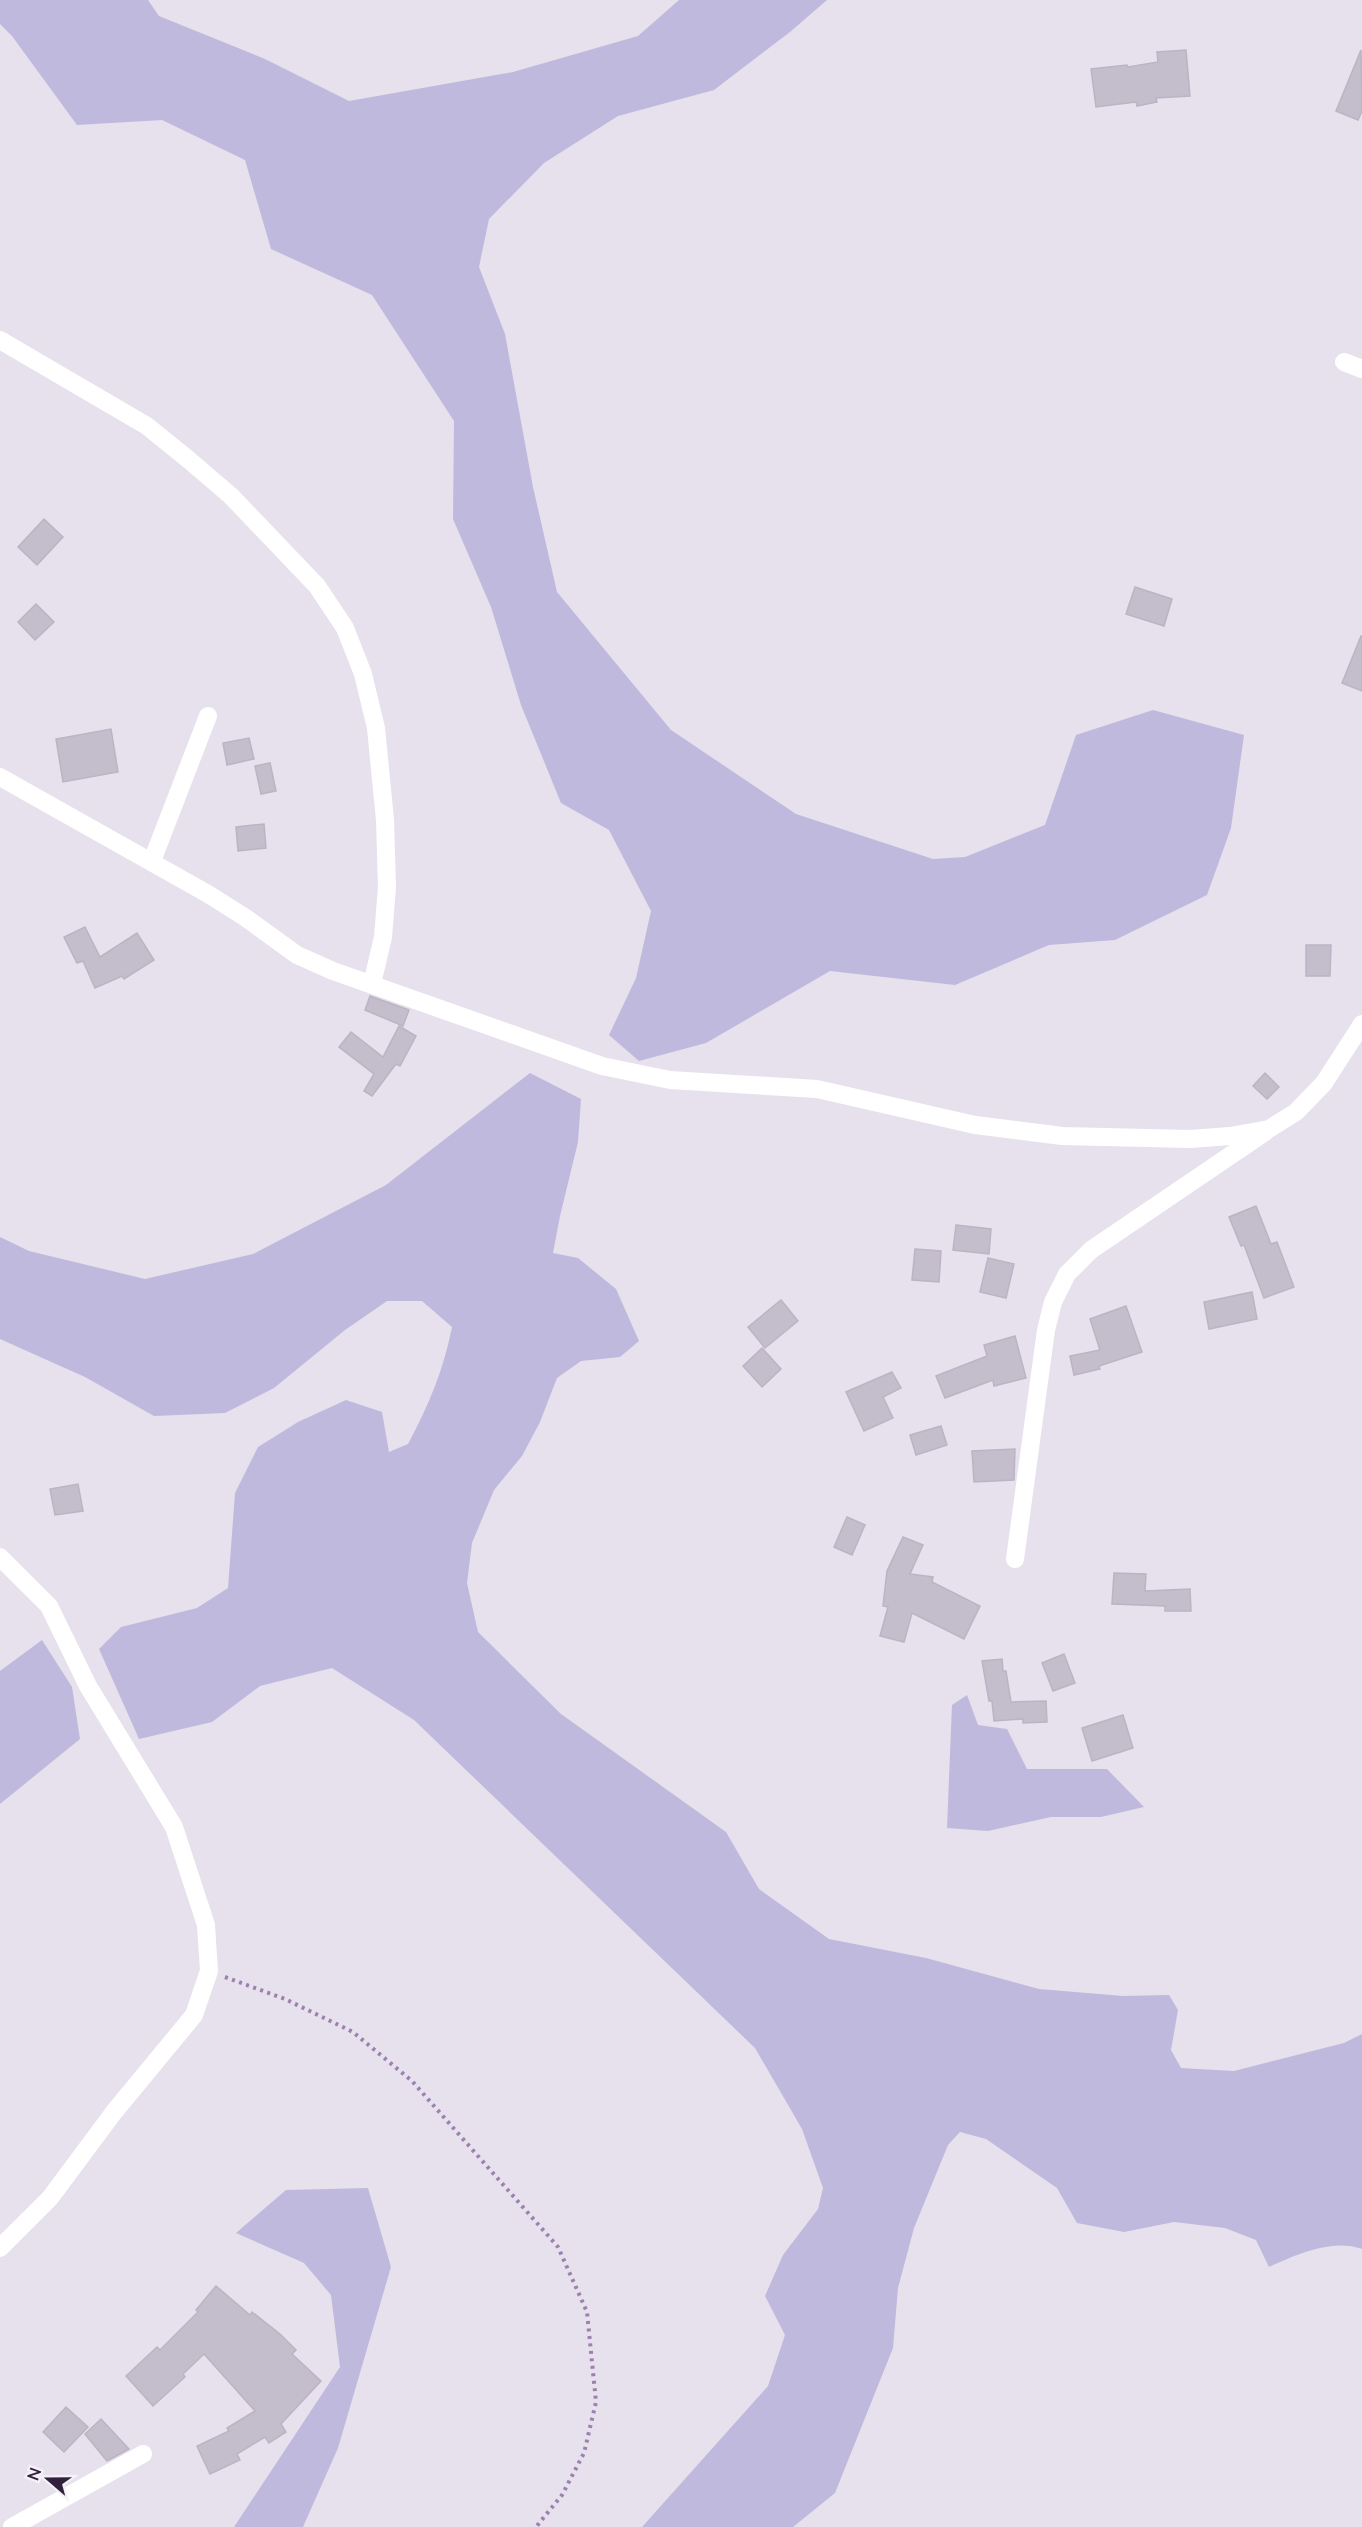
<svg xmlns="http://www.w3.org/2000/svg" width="1362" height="2527" font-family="Lato,sans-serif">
  <rect width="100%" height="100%" fill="#e6e1ec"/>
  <g fill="#bfb9dd">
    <path d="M0 0H148L159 16 265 59 349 101 513 72 638 36 679 0H827L790 32 714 90 618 116 544 163 489 219 479 267 505 334 533 487 557 592 671 730 796 814 933 859 965 857 1045 825 1076 735 1153 710 1244 735 1231 828 1207 895 1115 940 1049 945 955 985 830 971 706 1043 639 1061 609 1035 636 978 651 911 609 830 561 803 521 705 491 607 453 519 454 421 372 295 271 249 245 160 162 120 77 125 12 36 0 24Z"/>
    <path d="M530 1073 581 1099 578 1142 560 1216 553 1253 578 1258 616 1289 639 1341 620 1357 581 1361 557 1378 540 1422 522 1456 494 1490 472 1543 467 1583 478 1632 561 1714 726 1832 759 1889 829 1939 926 1958 1039 1989 1123 1996 1169 1995 1178 2010 1171 2050 1181 2068 1234 2071 1344 2043 1362 2034V2249C1333 2238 1295 2255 1269 2267L1256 2240 1225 2228 1174 2222 1124 2232 1077 2223 1057 2188 986 2139 960 2132 948 2145 914 2228 898 2288 893 2348 835 2493 793 2527H642L768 2386 785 2335 765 2296 783 2255 818 2209 823 2188 802 2129 755 2048 414 1720 332 1668 260 1686 212 1722 139 1739 99 1649 121 1627 197 1608 228 1588 235 1493 258 1447 298 1422 346 1400 382 1412 389 1452 408 1444C428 1407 444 1369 452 1327L422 1301H387L345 1330 274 1388 225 1413 154 1416 85 1377 0 1339V1237L29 1251 145 1279 253 1254 386 1185Z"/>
    <path d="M42 1640 72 1687 80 1739 0 1804V1671Z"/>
    <path d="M967 1695 978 1725 1007 1729 1027 1769H1107L1144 1807 1101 1817H1051L988 1831 947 1828 952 1705Z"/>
    <path d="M368 2188 391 2267 338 2448 303 2527H234L340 2367 331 2295 304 2263 236 2233 286 2190Z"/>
  </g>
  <g fill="#c4bdcc" stroke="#bcb3c5" stroke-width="1.5">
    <path d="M1186 50 1190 96 1156 98 1157 102 1137 106 1136 102 1096 107 1091 69 1127 65 1128 67 1158 62 1157 52Z"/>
    <path d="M1361 50 1362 111 1358 120 1336 111Z"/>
    <path d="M44 519 63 537 37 565 18 547Z"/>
    <path d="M1135 587 1172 599 1164 626 1126 614Z"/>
    <path d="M36 604 54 622 35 640 18 622Z"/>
    <path d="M1361 636H1362V691L1342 683Z"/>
    <path d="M111 729 118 772 63 782 56 739Z"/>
    <path d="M249 738 254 759 227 765 223 743Z"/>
    <path d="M270 763 276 791 261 794 255 766Z"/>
    <path d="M264 824 266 848 238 851 236 827Z"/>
    <path d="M85 927 100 957 137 933 154 960 124 979 122 976 95 988 83 961 77 963 64 937Z"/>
    <path d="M1306 945H1331L1330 976H1306Z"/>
    <path d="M370 996 409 1010 403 1026 365 1010Z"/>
    <path d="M399 1026 416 1036 400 1066 396 1064 372 1096 364 1091 374 1074 339 1047 351 1032 383 1057Z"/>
    <path d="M1265 1073 1279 1087 1267 1099 1253 1086Z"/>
    <path d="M1256 1206 1271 1244 1277 1242 1294 1287 1264 1298 1244 1245 1241 1246 1229 1217Z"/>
    <path d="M956 1225 991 1229 989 1254 953 1250Z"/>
    <path d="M915 1249 941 1251 939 1282 912 1280Z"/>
    <path d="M988 1258 1014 1264 1006 1298 980 1292Z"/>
    <path d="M1252 1292 1257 1319 1209 1329 1204 1302Z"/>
    <path d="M781 1300 798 1321 765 1348 748 1327Z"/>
    <path d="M1126 1306 1142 1352 1099 1366 1100 1369 1074 1375 1070 1356 1100 1350 1090 1319Z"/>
    <path d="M1015 1336 1026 1378 994 1386 993 1380 945 1398 936 1376 987 1356 984 1345Z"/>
    <path d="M762 1348 781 1369 762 1387 743 1366Z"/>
    <path d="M892 1372 901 1388 883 1397 893 1418 864 1431 846 1392Z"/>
    <path d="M941 1426 947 1445 916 1455 910 1435Z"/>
    <path d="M1015 1449 1014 1480 974 1482 972 1451Z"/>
    <path d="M78 1484 83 1511 55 1515 50 1489Z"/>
    <path d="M847 1517 865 1525 852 1555 834 1547Z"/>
    <path d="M903 1537 923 1545 910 1574 933 1577 932 1582 980 1606 964 1639 912 1613 904 1642 880 1636 888 1607 883 1606 887 1571Z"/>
    <path d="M1114 1573 1146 1574 1145 1591 1190 1589 1191 1611H1165V1606L1112 1604Z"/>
    <path d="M1064 1654 1075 1683 1053 1691 1042 1663Z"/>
    <path d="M1002 1659 1003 1671H1006L1011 1702 1046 1701 1047 1722 1023 1723V1719L994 1721 992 1701H989L982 1661Z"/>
    <path d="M1123 1715 1133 1748 1092 1761 1082 1728Z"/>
    <path d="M216 2286 250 2315 252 2312 280 2334 296 2350 292 2354 321 2381 281 2424 286 2432 269 2443 265 2437 237 2454 240 2460 210 2474 197 2446 229 2431 227 2428 255 2411 204 2354 183 2374 185 2377 153 2406 126 2376 157 2347 160 2350 198 2312 196 2310Z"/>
    <path d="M66 2407 88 2427 64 2452 43 2432Z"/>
    <path d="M101 2419 129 2449 107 2461 85 2434Z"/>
  </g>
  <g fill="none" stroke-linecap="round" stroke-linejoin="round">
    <path stroke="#9c80b0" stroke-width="4" stroke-dasharray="3 4.5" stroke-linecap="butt" d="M225 1977 285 1999 353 2032 412 2081 558 2247 587 2312 596 2402 584 2453 562 2495 536 2527"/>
    <g stroke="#fff" stroke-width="18">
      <path d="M0 340 147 426 189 460 231 496 317 586 345 628 363 674 376 728 385 820 387 887 383 937 372 984"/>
      <path d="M1344 362 1362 369"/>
      <path d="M0 777 208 894 246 918 297 955 333 971 602 1066 670 1080 817 1089 975 1125 1062 1136 1190 1139 1230 1136 1269 1129 1296 1112 1324 1083 1362 1024"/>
      <path d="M152 861 208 716"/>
      <path d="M0 1557 49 1606 88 1686 174 1827 206 1925 209 1971 194 2015 114 2112 50 2198 0 2248"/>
      <path d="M1015 1559 1046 1330 1053 1302 1067 1274 1091 1250 1265 1132"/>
      <path d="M12 2527 143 2454"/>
    </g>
  </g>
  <g transform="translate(48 2479) rotate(290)" stroke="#f4f1f8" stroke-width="4.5" paint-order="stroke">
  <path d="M0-4.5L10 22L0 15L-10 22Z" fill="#32213d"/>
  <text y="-9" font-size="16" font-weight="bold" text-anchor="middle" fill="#32213d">N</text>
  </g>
</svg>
